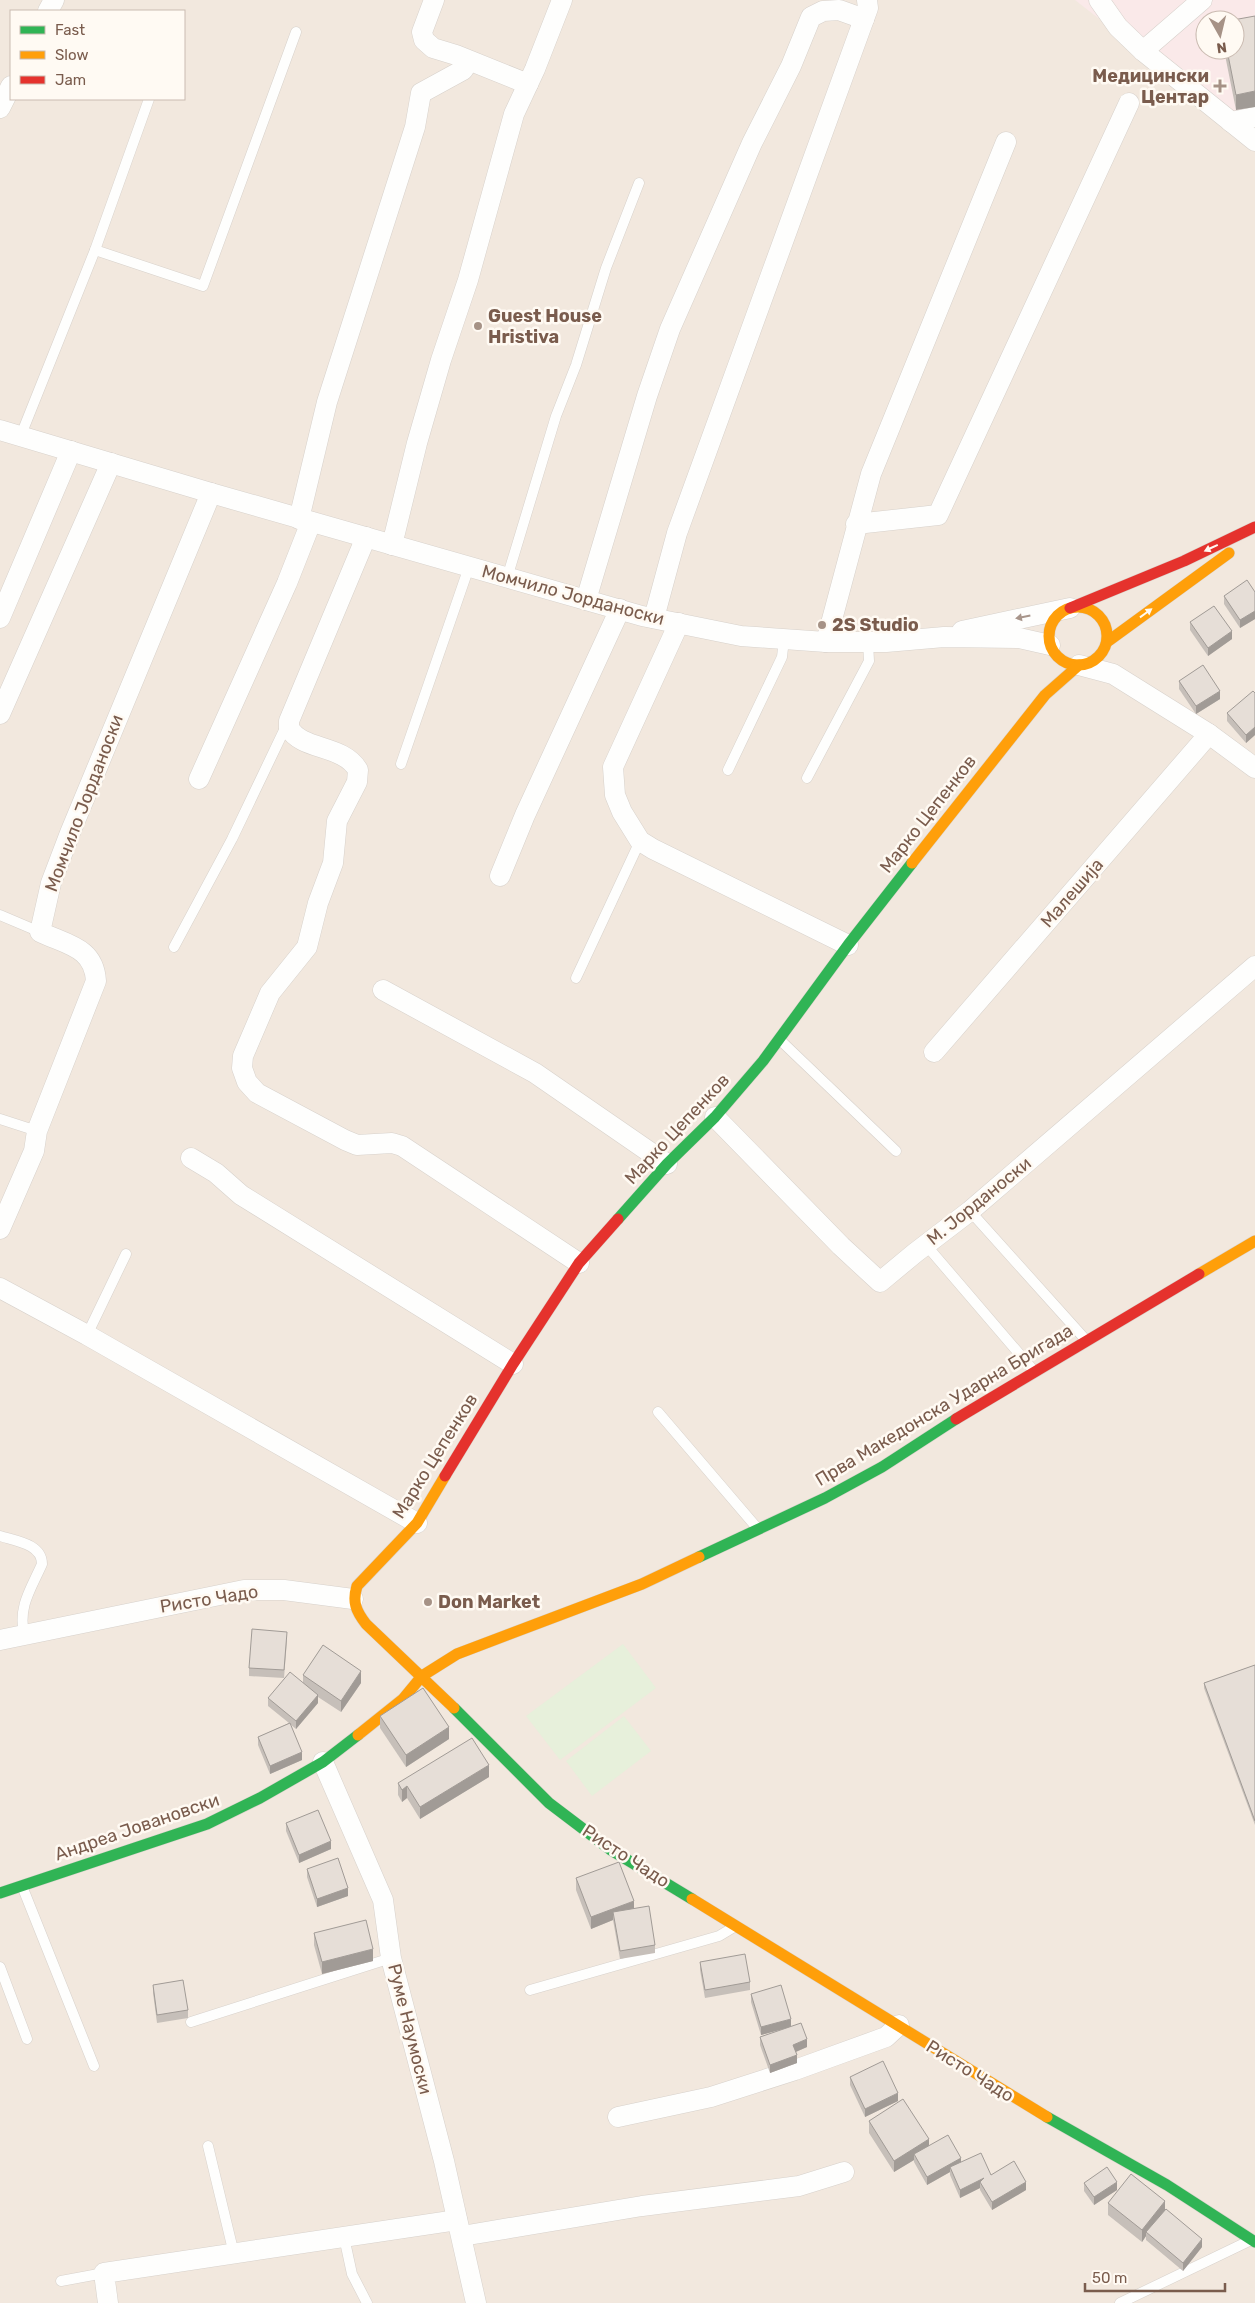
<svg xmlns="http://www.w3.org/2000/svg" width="1255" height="2303" font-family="Rubik,sans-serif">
  <rect width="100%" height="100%" fill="#f9f5f0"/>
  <path fill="#f2e8de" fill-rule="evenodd" d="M0 0H1255V2303H0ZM11 11H184V99H11ZM1205 20H1235V50H1205Z"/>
  <path fill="#fae9e9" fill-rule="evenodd" d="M1075 0H1255V141L1231 122ZM1205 20H1235V50H1205Z"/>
  <g fill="#e7f0db">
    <path d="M623 1644 656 1688 560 1760 526 1716Z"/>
    <path d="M624 1716 651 1751 592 1796 566 1761Z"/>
  </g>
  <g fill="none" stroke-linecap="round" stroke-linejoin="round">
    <defs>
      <g id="lane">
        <path d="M95 250 203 286 296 32"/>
        <path d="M21 435 95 250 149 99"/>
        <path d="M507 578 556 416 576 365 606 268 639 183"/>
        <path d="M401 764 469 567"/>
        <path d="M728 770 782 657 784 639"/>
        <path d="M807 778 869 661 868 642"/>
        <path d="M0 915 40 932"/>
        <path d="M174 947 232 839 287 724"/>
        <path d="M576 978 640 841"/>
        <path d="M780 1040 896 1151"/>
        <path d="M0 1119 37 1131"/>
        <path d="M970 1211 1085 1339"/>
        <path d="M926 1245 1034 1371"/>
        <path d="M87 1335 126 1254"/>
        <path d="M658 1412 758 1529"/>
        <path d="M0 1536C16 1541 42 1544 42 1564 31 1589 18 1606 24 1634"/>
        <path d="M22 1886 94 2066"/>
        <path d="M0 1967 27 2039"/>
        <path d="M530 1990 719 1936 734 1927"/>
        <path d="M191 2022 391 1958"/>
        <path d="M208 2146 234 2254"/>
        <path d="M344 2237 352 2274 367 2303"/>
        <path d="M61 2281 104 2273"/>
        <path d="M1120 2303 1249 2241"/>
      </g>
      <g id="street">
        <path d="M434 0 422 32 424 40 433 48 456 55 528 84"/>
        <path d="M1099 0 1118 27 1143 51"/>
        <path d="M1202 0 1143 51 1255 141"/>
        <path d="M48 11 54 0"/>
        <path d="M0 108 11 86"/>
        <path d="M1231 122 1255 117"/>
        <path d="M0 430 211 493 642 616 741 636 826 642H886L944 637 1019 638 1050 645"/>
        <path d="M299 519 327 402 415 127 421 93 463 70 469 61"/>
        <path d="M856 524 938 515 1129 103"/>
        <path d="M366 537 289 721V728C302 751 343 744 358 770L357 782 337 821 333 863 318 903 307 947 270 993 243 1056 242 1068 247 1082 257 1093 345 1140 357 1145 392 1143 402 1146 579 1263"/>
        <path d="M392 545 417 443 441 360 468 280 514 114 535 69 562 0"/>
        <path d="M586 600 647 396 670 329 752 143 791 66 811 17 823 11 839 10 864 19"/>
        <path d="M0 618 71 451"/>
        <path d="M654 618 677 533 868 8 867 0"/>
        <path d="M679 623 613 767 615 795 622 812 640 841 653 849 848 945"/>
        <path d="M962 631 1070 608"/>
        <path d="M826 642 871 474 1006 142"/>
        <path d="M1079 665 1113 674 1209 734 1255 768"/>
        <path d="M0 714 111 463"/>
        <path d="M199 779 287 583 311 522"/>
        <path d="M500 876 525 815 620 609"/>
        <path d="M383 990 535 1073 667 1164"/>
        <path d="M934 1052 1209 734"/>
        <path d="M715 1117 841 1246 880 1282 915 1253 970 1211 1255 966"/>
        <path d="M191 1158 216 1173 241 1195 513 1364"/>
        <path d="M0 1229 34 1151 37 1131 96 981C94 947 67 945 40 932L51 883 70 833 211 493"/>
        <path d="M0 1288 87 1335 417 1523"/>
        <path d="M0 1640 244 1590H284L353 1599"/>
        <path d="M323 1762 383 1900 391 1958 444 2161 476 2303"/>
        <path d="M618 2117 711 2097 795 2070 886 2037 899 2025"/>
        <path d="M462 2236 642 2206 799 2186 844 2172"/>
        <path d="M108 2303 104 2273 457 2220"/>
      </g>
      <g id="fast">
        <path d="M618 1219 667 1164 715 1117 763 1061 848 945 912 863"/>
        <path d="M699 1557 825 1498 882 1467 956 1419"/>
        <path d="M454 1708 549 1803 611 1850 692 1899"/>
        <path d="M0 1893 207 1824 260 1798 323 1762 358 1735"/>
        <path d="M1047 2117 1167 2185 1255 2242"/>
      </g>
      <g id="slow">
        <circle cx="1078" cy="636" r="29"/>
        <path d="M1107 642 1229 553"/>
        <path d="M912 863 1045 695 1079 665"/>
        <path d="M1199 1274 1255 1241"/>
        <path d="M445 1476 417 1523 357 1586C352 1602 356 1611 366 1624L454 1708"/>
        <path d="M358 1735 403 1699 422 1676 457 1654 642 1584 699 1557"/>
        <path d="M692 1899 1047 2117"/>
      </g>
      <g id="jam">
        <path d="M1070 608 1184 561 1255 527"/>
        <path d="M956 1419 1199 1274"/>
        <path d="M445 1476 513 1364 579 1263 618 1219"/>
      </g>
    </defs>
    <use href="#lane" stroke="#d7d1cb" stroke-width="11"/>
    <use href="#street" stroke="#d7d1cb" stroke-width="21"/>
    <use href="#fast" stroke="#d9d2cb" stroke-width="12"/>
    <use href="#slow" stroke="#d9d2cb" stroke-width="12"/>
    <use href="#jam" stroke="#d9d2cb" stroke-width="12"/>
    <use href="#lane" stroke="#fefefd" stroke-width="10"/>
    <use href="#street" stroke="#fefefd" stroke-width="20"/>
    <use href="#fast" stroke="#30b455" stroke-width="11"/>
    <use href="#slow" stroke="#ff9f0a" stroke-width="11"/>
    <use href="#jam" stroke="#e5322d" stroke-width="11"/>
  </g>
  <g fill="#c6bfb9">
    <path d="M1255 16 1236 110 1224 50H1235Z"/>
    <path d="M1255 592V619L1240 628 1224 604V596Z"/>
    <path d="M1190 622 1232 639 1208 656 1190 630Z"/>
    <path d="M1179 681 1220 699 1196 714 1179 689Z"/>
    <path d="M1255 693V735L1246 743 1227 721V713Z"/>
    <path d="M287 1640 284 1678 249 1676V1668Z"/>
    <path d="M1255 1665V1825L1204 1688V1683Z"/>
    <path d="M303 1675 361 1683 341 1712 318 1697V1703L296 1729 290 1724 302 1760 270 1774 258 1745V1737L289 1723 268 1706V1698L303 1683Z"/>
    <path d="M380 1716 449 1739 406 1767 380 1728Z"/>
    <path d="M489 1777 420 1819 407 1798 402 1802 398 1795V1783Z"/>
    <path d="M286 1823 331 1849 299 1863 286 1831Z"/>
    <path d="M307 1869 348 1896 317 1907 307 1877Z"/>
    <path d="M576 1878 634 1909 655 1945V1953L620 1959 613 1920 591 1929 576 1890Z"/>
    <path d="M314 1933 373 1961 322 1974 314 1945Z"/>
    <path d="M700 1962 750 1982V1990L705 1998 700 1970Z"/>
    <path d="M153 1985 188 2010V2018L157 2023 153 1993Z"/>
    <path d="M751 1994 791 2027 807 2047 796 2052 797 2063 770 2073 760 2045V2037L789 2027 761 2035 751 2002Z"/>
    <path d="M850 2077 898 2101 865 2117 850 2085Z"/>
    <path d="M869 2121 929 2146 961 2162 1026 2190 992 2210 980 2190V2188L960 2198 950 2175V2172L927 2185 914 2162V2160L894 2172 869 2133Z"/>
    <path d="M1084 2183 1117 2190 1094 2205 1084 2191Z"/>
    <path d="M1108 2203 1165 2211 1202 2247 1183 2271 1146 2240V2236L1142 2242 1108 2215Z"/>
  </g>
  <g fill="#a19b96">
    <path d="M1255 91V107L1236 110V95Z"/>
    <path d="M1255 611V619L1240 628V620Z"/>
    <path d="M1232 631V639L1208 656V648Z"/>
    <path d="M1220 691V699L1196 714V706Z"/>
    <path d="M1255 727V735L1246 743V735Z"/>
    <path d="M361 1671V1683L341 1712V1701Z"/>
    <path d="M318 1695V1703L296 1729V1721Z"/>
    <path d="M449 1727V1739L406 1767V1755Z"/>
    <path d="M302 1752V1760L270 1774V1766Z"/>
    <path d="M489 1765V1777L420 1819V1807Z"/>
    <path d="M407 1786V1798L402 1802V1790Z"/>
    <path d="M331 1841V1849L299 1863V1855Z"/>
    <path d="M348 1888V1896L317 1907V1899Z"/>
    <path d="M634 1901V1912H613V1920L591 1929V1917Z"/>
    <path d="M373 1949V1961L322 1974V1962Z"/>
    <path d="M791 2019V2027L761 2035V2027Z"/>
    <path d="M807 2039V2047L793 2053V2045Z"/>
    <path d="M797 2055V2063L770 2073V2065Z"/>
    <path d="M898 2093V2101L865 2117V2109Z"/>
    <path d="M929 2139V2151L914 2154V2160L894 2172V2161Z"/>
    <path d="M961 2158V2166L950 2167V2172L927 2185V2177Z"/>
    <path d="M984 2178 980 2182V2188L960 2198V2190Z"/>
    <path d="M1026 2182V2190L992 2210V2202Z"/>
    <path d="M1117 2182V2190L1094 2205V2197Z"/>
    <path d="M1165 2201V2213L1146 2232V2236L1142 2242V2230Z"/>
    <path d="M1202 2239V2247L1183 2271V2263Z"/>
  </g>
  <g fill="#e6ded7" stroke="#a19b96">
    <path d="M1255 16V91L1236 95 1227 50H1235V20H1233Z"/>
    <path d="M1247 580 1255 592V611L1240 620 1224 596Z"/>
    <path d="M1214 606 1232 631 1208 648 1190 622Z"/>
    <path d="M1203 665 1220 691 1196 706 1179 681Z"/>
    <path d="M1253 691 1255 693V727L1246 735 1227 713Z"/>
    <path d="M252 1629 287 1632 284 1670 249 1668Z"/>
    <path d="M323 1645 361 1671 341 1701 303 1675Z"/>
    <path d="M1255 1665V1821L1204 1683Z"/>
    <path d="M290 1672 318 1695 296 1721 268 1698Z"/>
    <path d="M423 1688 449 1727 406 1755 380 1716Z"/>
    <path d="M290 1723 302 1752 270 1766 258 1737Z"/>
    <path d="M472 1738 489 1765 420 1807 407 1786 402 1790 398 1783Z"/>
    <path d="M318 1810 331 1841 299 1855 286 1823Z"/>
    <path d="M338 1858 348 1888 317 1899 307 1869Z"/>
    <path d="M619 1862 634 1901 591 1917 576 1878Z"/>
    <path d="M649 1906 655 1945 620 1951 613 1912Z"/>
    <path d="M366 1920 373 1949 322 1962 314 1933Z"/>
    <path d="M745 1954 750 1982 705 1990 700 1962Z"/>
    <path d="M183 1980 188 2010 157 2015 153 1985Z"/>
    <path d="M781 1985 791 2019 761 2027 751 1994Z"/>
    <path d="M801 2023 807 2039 793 2045 797 2055 770 2065 760 2037Z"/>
    <path d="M883 2061 898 2093 865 2109 850 2077Z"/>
    <path d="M903 2099 929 2139 894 2161 869 2121Z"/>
    <path d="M948 2135 961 2158 927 2177 914 2154Z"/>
    <path d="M981 2153 991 2175 1014 2161 1026 2182 992 2202 980 2182 984 2178 960 2190 950 2167Z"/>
    <path d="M1107 2167 1117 2182 1094 2197 1084 2183Z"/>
    <path d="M1131 2174 1165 2201 1142 2230 1108 2203Z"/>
    <path d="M1166 2209 1202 2239 1183 2263 1146 2232Z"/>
  </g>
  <defs><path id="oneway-solid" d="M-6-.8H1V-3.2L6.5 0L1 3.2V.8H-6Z" transform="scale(1.25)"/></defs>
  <g fill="#fffaf3">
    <use href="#oneway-solid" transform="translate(1211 548) rotate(155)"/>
    <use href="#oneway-solid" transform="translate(1146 613) rotate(-36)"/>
  </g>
  <use fill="#a8958b" href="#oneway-solid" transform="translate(1023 617) rotate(169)"/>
  <g fill="#a69286" stroke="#fffaf3" stroke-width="2">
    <path d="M1217.5 78.5h5v5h5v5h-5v5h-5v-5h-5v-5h5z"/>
    <circle cx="478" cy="326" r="5"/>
    <circle cx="822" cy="625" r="5"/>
    <circle cx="428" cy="1602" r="5"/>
  </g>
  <g text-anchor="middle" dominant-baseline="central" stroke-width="5" stroke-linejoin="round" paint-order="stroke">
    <g font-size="18" font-weight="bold" fill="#7a5c4d" stroke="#fffaf3" text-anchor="start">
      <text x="1209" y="76" text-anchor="end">Медицински<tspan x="1209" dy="21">Центар</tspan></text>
      <text x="488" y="316">Guest House<tspan x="488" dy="21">Hristiva</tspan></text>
      <text x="832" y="625">2S Studio</text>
      <text x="438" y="1602">Don Market</text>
    </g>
    <g font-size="18" fill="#7a5c4d" stroke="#fffaf3">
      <text transform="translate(573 595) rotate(15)">Момчило Јорданоски</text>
      <text transform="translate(84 803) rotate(-69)">Момчило Јорданоски</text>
      <text transform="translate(928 814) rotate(-52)">Марко Цепенков</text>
      <text transform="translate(1072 893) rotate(-49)">Малешија</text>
      <text transform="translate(677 1129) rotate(-47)">Марко Цепенков</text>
      <text transform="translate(979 1201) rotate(-39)">М. Јорданоски</text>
      <text transform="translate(944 1405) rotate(-31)">Прва Македонска Ударна Бригада</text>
      <text transform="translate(435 1456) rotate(-58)">Марко Цепенков</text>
      <text transform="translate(209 1599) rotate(-9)">Ристо Чадо</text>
      <text transform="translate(137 1827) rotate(-19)">Андреа Јовановски</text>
      <text transform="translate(626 1856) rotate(33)">Ристо Чадо</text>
      <text transform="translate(410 2029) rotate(76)">Руме Наумоски</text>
      <text transform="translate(970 2071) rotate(32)">Ристо Чадо</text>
    </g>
  </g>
  <rect x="10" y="10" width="175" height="90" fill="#fffaf3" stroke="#cabbb1"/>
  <rect x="20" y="26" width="25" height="8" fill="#30b455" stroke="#cabbb1"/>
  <text x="55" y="35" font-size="15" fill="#7a5c4d">Fast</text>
  <rect x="20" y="51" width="25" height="8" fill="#ff9f0a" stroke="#cabbb1"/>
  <text x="55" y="60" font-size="15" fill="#7a5c4d">Slow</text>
  <rect x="20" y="76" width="25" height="8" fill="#e5322d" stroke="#cabbb1"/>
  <text x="55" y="85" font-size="15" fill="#7a5c4d">Jam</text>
  <g transform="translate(1220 35) rotate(172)"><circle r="24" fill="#fffaf3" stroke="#cabbb1"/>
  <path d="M0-4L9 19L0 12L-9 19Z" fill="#a69286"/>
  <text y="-8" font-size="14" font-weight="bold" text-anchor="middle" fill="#7a5c4d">N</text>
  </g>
  <path d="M1085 2283v8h140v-8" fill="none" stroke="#7a5c4d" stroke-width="2.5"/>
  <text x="1092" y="2283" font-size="15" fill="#7a5c4d" stroke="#fffaf3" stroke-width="4" paint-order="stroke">50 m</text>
</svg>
